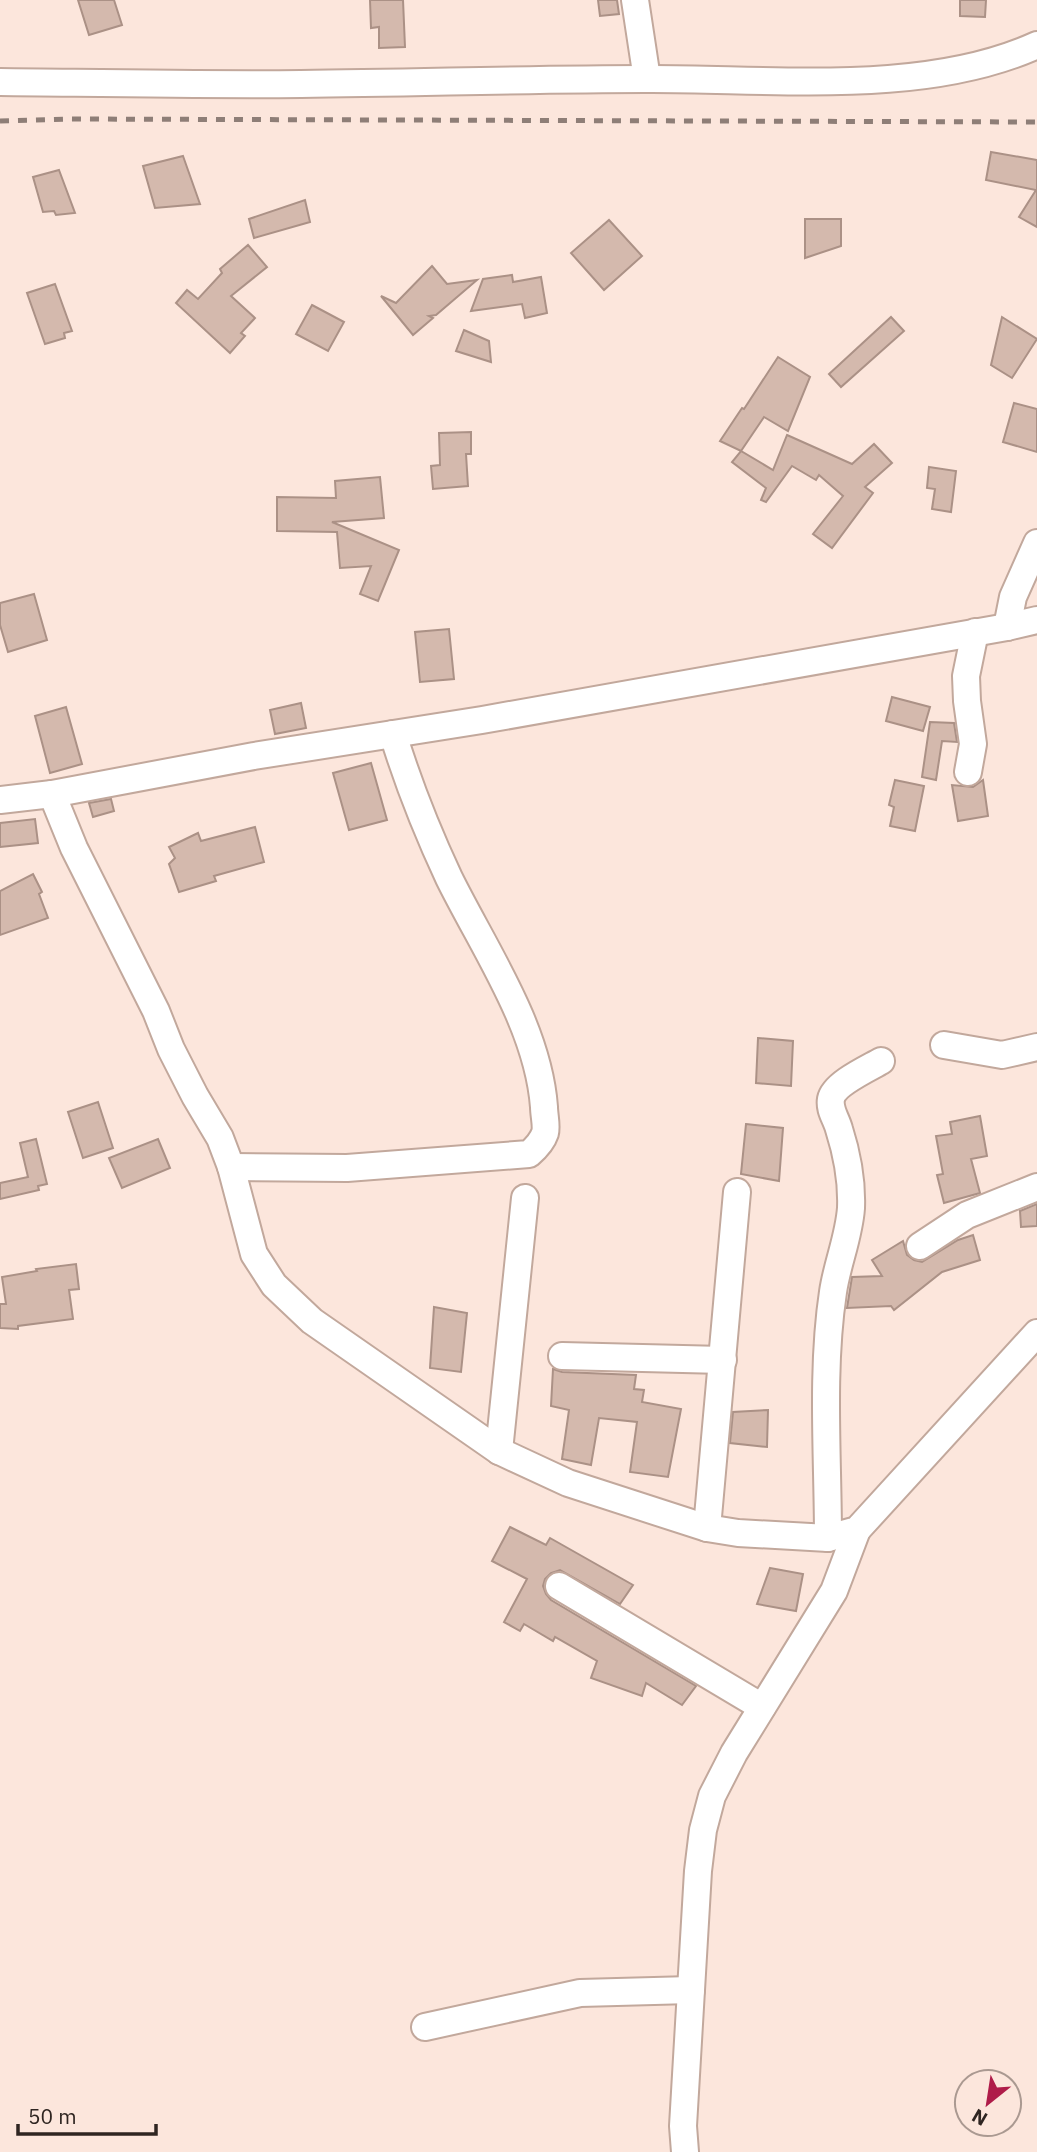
<svg xmlns="http://www.w3.org/2000/svg" width="1037" height="2152" font-family="'IBM Plex Sans',sans-serif">
  <rect width="100%" height="100%" fill="#fce6dc"/>
  <g fill="#d4b9ad" stroke="#ab9186" stroke-width="2">
    <path d="M78 0H114L122 25 89 35Z"/>
    <path d="M370 0H403L405 47 379 48V27L371 28Z"/>
    <path d="M598 0H617L619 14 600 16Z"/>
    <path d="M960 0H986L985 17 960 16Z"/>
    <path d="M991 152 1037 160V227L1019 217 1036 190 986 180Z"/>
    <path d="M183 156 200 204 155 208 143 166Z"/>
    <path d="M59 170 75 213 56 215 54 211 43 212 33 177Z"/>
    <path d="M305 200 310 222 254 238 249 219Z"/>
    <path d="M805 219H841V246L805 258Z"/>
    <path d="M609 220 642 256 604 290 571 253Z"/>
    <path d="M248 245 267 267 231 296 255 318 241 333 245 336 230 353 176 303 187 290 198 299 222 273 220 269Z"/>
    <path d="M432 266 447 284 477 280 436 315 429 316 433 318 413 335 381 296 396 303Z"/>
    <path d="M512 275 513 282 541 277 547 313 525 318 522 304 471 311 483 279Z"/>
    <path d="M55 284 72 331 64 333 65 338 45 344 27 293Z"/>
    <path d="M312 305 344 322 328 351 296 334Z"/>
    <path d="M891 317 904 331 841 387 829 374Z"/>
    <path d="M1002 317 1037 339 1012 378 991 365Z"/>
    <path d="M464 330 489 341 491 362 456 351Z"/>
    <path d="M778 357 810 377 788 431 764 417 741 451 720 441 742 408 744 409Z"/>
    <path d="M1014 403 1037 409V452L1003 442Z"/>
    <path d="M471 432V454H466L468 486 433 489 431 466 440 465 439 433Z"/>
    <path d="M787 435 852 464 874 444 892 463 865 487 873 493 832 548 813 534 843 496 819 475 816 480 792 466 766 502 761 500 766 488 732 462 741 451 773 470Z"/>
    <path d="M929 467 956 471 951 512 932 509 935 489 927 488Z"/>
    <path d="M380 477 384 518 332 522 399 550 378 601 360 594 371 566 340 568 337 532 277 531V497L336 498 335 481Z"/>
    <path d="M34 594 47 640 8 652 0 625V603Z"/>
    <path d="M449 629 454 679 420 682 415 632Z"/>
    <path d="M892 697 930 707 923 731 886 721Z"/>
    <path d="M301 703 306 728 275 734 270 710Z"/>
    <path d="M66 707 82 764 50 773 35 716Z"/>
    <path d="M930 722 954 723 957 742 942 741 936 780 922 777Z"/>
    <path d="M371 763 387 820 349 830 333 773Z"/>
    <path d="M895 780 924 786 915 831 890 826 894 807 889 805Z"/>
    <path d="M983 780 988 816 958 821 952 785 973 787Z"/>
    <path d="M111 799 114 811 93 817 89 803Z"/>
    <path d="M35 819 38 843 0 847V823Z"/>
    <path d="M255 827 264 862 214 876 216 881 179 892 169 864 175 858 169 847 198 833 201 841Z"/>
    <path d="M33 874 42 892 39 894 48 918 0 935V891Z"/>
    <path d="M758 1038 793 1041 791 1086 756 1083Z"/>
    <path d="M98 1102 113 1148 83 1158 68 1112Z"/>
    <path d="M980 1116 987 1156 971 1159 980 1193 944 1203 937 1175 943 1174 936 1136 952 1134 950 1122Z"/>
    <path d="M746 1124 783 1128 779 1181 741 1174Z"/>
    <path d="M36 1139 47 1184 38 1186 39 1190 0 1199V1183L28 1177 20 1143Z"/>
    <path d="M158 1139 170 1168 122 1188 109 1158Z"/>
    <path d="M1037 1204V1226L1021 1227 1020 1211Z"/>
    <path d="M973 1235 980 1260 942 1272 894 1310 891 1306 847 1308 852 1277 882 1276 872 1260 903 1241 907 1255 914 1260 922 1262 958 1240Z"/>
    <path d="M76 1264 79 1289 69 1290 73 1319 18 1326V1329L0 1328V1304H6L2 1277 37 1271 36 1269Z"/>
    <path d="M434 1307 467 1313 461 1372 430 1368Z"/>
    <path d="M553 1369 562 1372 636 1375 634 1389 644 1390 642 1402 681 1409 668 1477 630 1472 637 1422 599 1418 591 1465 562 1459 569 1410 551 1406Z"/>
    <path d="M768 1410 767 1447 730 1443 733 1412Z"/>
    <path d="M510 1527 546 1545 550 1538 633 1585 620 1604 560 1570 551 1573 545 1579 543 1586 546 1594 551 1600 696 1686 682 1705 646 1683 642 1696 591 1678 597 1661 555 1637 553 1641 524 1624 520 1631 504 1622 527 1579 492 1561Z"/>
    <path d="M770 1568 803 1574 796 1611 757 1604Z"/>
  </g>
  <g fill="none" stroke-linecap="round" stroke-linejoin="round">
    <defs>
      <g id="minor">
        <path d="M635 0 647 79"/>
        <path d="M0 82C100 83 201 85 301 84 416 83 531 79 645 79 769 78 923 97 1037 45"/>
        <path d="M1007 627 1013 597 1037 543"/>
        <path d="M968 772 973 744 967 701 966 676 975 632"/>
        <path d="M52 794 74 848 156 1011 171 1049 195 1096 220 1138 231 1167 254 1254 274 1285 312 1321 499 1451 568 1483 707 1528 738 1533 828 1538 857 1530 1037 1333"/>
        <path d="M0 800 52 794 254 756 482 720 1007 627 1037 620"/>
        <path d="M944 1045 1002 1055 1037 1047"/>
        <path d="M231 1167 347 1168 529 1154C536 1148 542 1142 545 1133 547 1126 544 1115 544 1107 538 1026 484 949 449 878 427 831 408 783 393 734"/>
        <path d="M920 1246 967 1215 1037 1187"/>
        <path d="M562 1356 723 1360"/>
        <path d="M499 1451 525 1198"/>
        <path d="M707 1528 737 1192"/>
        <path d="M828 1538C828 1458 821 1371 833 1292 837 1264 849 1237 851 1208 852 1182 847 1154 839 1129 836 1118 829 1110 831 1099 834 1084 867 1069 881 1061"/>
        <path d="M559 1586 762 1707"/>
        <path d="M425 2027 580 1993 691 1990"/>
        <path d="M685 2152 683 2126 698 1871 703 1830 712 1796 734 1753 834 1591 857 1530"/>
      </g>
    </defs>
    <use href="#minor" stroke="#c2a89c" stroke-width="30"/>
    <use href="#minor" stroke="#fff" stroke-width="26"/>
    <path stroke="#8e7e77" stroke-width="5" stroke-dasharray="9 9" stroke-linecap="butt" d="M0 121 69 119 1037 122"/>
  </g>
  <g transform="translate(988 2103) rotate(210)"><circle r="33" fill="#fce6dc" stroke="#aa9991" stroke-width="2"/>
  <path d="M0-5L12 26L0 18L-12 26Z" fill="#af1c49"/>
  <text y="-10" font-size="19" font-weight="bold" text-anchor="middle" fill="#2f2521">N</text>
  </g>
  <path d="M18 2124v10h138v-10" fill="none" stroke="#2f2521" stroke-width="3.5"/>
  <text x="28" y="2124" font-size="21" fill="#2f2521" stroke="#fce6dc" stroke-width="5" paint-order="stroke">50 m</text>
</svg>
